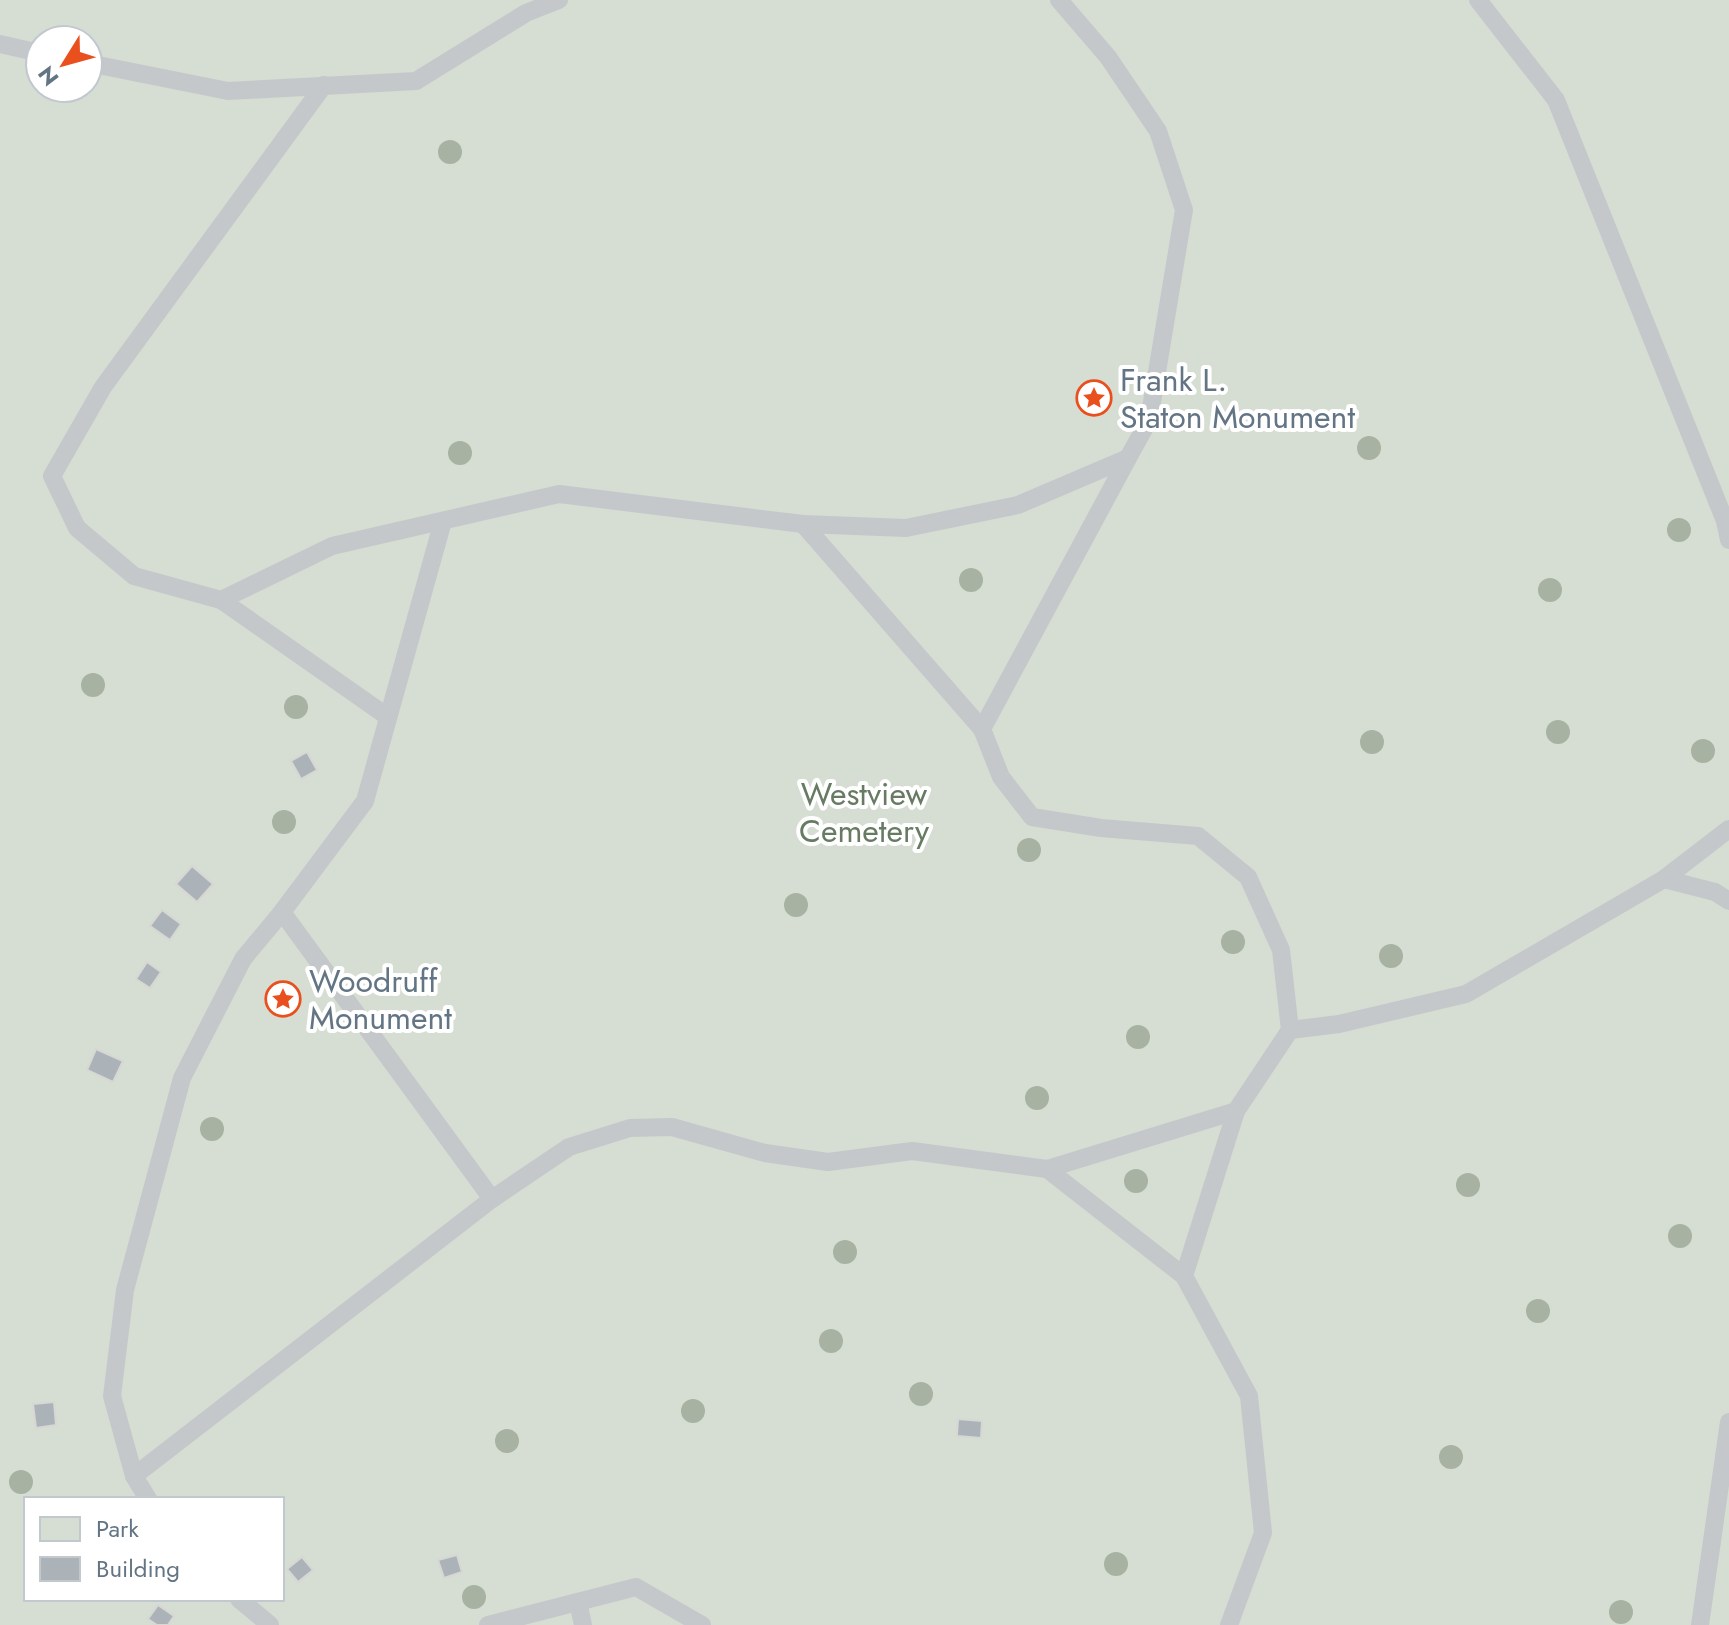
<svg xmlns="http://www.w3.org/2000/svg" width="1729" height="1625" font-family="Jost,sans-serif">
  <rect width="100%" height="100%" fill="#f5f6f1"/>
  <path fill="#d6ddd2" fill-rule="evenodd" d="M0 0H1729V1625H0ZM40 40H88V88H40ZM26 1499H282V1599H26Z"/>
  <g fill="#abb3b8" stroke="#d7d7d4" stroke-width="2">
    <path d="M307 752 317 770 301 779 291 761Z"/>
    <path d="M192 866 213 884 197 902 176 884Z"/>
    <path d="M162 910 181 924 170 940 150 926Z"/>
    <path d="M147 962 161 972 150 988 136 979Z"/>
    <path d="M96 1049 123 1061 113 1082 87 1070Z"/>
    <path d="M54 1402 56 1425 36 1428 33 1404Z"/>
    <path d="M958 1419 982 1421 981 1438 957 1436Z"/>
    <path d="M457 1555 462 1572 444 1578 438 1560Z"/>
    <path d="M302 1557 313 1570 298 1582 287 1569Z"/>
    <path d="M158 1605 174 1616 168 1625H157L148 1619Z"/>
  </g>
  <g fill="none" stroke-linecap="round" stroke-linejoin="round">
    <g stroke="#c5c8cb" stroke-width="18">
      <path d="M1478 0 1556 100 1725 521 1729 540"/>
      <path d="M0 44 40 53"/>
      <path d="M88 63 228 91 416 81 526 13 559 0"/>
      <path d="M324 85 103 387 52 476 77 528 134 576 221 600 388 717"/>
      <path d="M803 524 982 729 1001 777 1032 817 1101 828 1198 836 1248 877 1281 950 1290 1030 1236 1111 1184 1276"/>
      <path d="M221 600 332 546 559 494 803 524 906 528 1018 505 1128 458 1149 420 1184 210 1158 131 1108 57 1059 0"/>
      <path d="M982 729 1128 458"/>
      <path d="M1664 879 1715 892 1729 901"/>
      <path d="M282 912 365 801 443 521"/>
      <path d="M1290 1030 1339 1024 1466 994 1664 879 1729 829"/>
      <path d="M1047 1169 1184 1276 1249 1396 1263 1533 1229 1625"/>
      <path d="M134 1476 492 1199 569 1147 630 1128 672 1127 765 1153 828 1162 912 1151 1047 1169 1236 1111"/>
      <path d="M148 1499 134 1476 112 1396 125 1290 182 1078 243 959 282 912 492 1199"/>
      <path d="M239 1599 270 1625"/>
      <path d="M578 1602 583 1625"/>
      <path d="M488 1625 636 1587 702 1625"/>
      <path d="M1700 1625 1729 1422"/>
    </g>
  </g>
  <g fill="#a7b2a2">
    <circle cx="450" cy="152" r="12"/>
    <circle cx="1369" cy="448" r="12"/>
    <circle cx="460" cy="453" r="12"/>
    <circle cx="1679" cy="530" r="12"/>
    <circle cx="971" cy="580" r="12"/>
    <circle cx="1550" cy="590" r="12"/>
    <circle cx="93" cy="685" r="12"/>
    <circle cx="296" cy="707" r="12"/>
    <circle cx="1558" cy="732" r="12"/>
    <circle cx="1372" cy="742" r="12"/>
    <circle cx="1703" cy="751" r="12"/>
    <circle cx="284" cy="822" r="12"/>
    <circle cx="1029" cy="850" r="12"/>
    <circle cx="796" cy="905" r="12"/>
    <circle cx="1233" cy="942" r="12"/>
    <circle cx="1391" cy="956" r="12"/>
    <circle cx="1138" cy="1037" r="12"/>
    <circle cx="1037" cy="1098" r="12"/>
    <circle cx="212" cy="1129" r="12"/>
    <circle cx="1136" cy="1181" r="12"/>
    <circle cx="1468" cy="1185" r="12"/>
    <circle cx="1680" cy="1236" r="12"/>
    <circle cx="845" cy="1252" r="12"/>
    <circle cx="1538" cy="1311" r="12"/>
    <circle cx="831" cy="1341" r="12"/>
    <circle cx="921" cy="1394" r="12"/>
    <circle cx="693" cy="1411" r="12"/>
    <circle cx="507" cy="1441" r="12"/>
    <circle cx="1451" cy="1457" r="12"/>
    <circle cx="21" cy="1482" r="12"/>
    <circle cx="1116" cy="1564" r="12"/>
    <circle cx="474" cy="1597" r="12"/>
    <circle cx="1621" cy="1612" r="12"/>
  </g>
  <defs>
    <symbol id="sight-ring" viewBox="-11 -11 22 22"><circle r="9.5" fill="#fff" stroke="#ea501d" stroke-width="1.5"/><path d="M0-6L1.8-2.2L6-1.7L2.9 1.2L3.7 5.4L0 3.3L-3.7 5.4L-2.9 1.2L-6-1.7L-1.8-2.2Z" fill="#ea501d"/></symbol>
  </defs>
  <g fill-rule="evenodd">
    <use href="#sight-ring" x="1074" y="378" width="40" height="40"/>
    <use href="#sight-ring" x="263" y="979" width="40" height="40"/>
  </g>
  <g text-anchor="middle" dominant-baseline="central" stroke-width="8" stroke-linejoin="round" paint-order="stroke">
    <g font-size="32" fill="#637584" stroke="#fff" text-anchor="start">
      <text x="1120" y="380">Frank L.<tspan x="1120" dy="37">Staton Monument</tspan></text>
      <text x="309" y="981">Woodruff<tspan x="309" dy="37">Monument</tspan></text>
    </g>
    <g font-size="32" fill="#677b62" stroke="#fff">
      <text x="864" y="794">Westview<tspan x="864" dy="37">Cemetery</tspan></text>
    </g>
  </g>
  <rect x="24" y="1497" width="260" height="104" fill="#ffffff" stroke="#c1c8ce" stroke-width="2"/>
  <rect x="40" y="1517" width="40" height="24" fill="#d6ddd2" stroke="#c1c8ce" stroke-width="2"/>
  <text x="96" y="1537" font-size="24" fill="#637584">Park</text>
  <rect x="40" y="1557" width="40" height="24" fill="#abb3b8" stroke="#c1c8ce" stroke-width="2"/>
  <text x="96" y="1577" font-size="24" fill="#637584">Building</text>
  <g transform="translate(64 64) rotate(233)"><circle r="38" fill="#ffffff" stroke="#c1c8ce" stroke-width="2"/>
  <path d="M0-6L14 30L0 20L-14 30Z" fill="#ea501d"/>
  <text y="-12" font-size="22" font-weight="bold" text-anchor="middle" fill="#637584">N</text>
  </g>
</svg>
